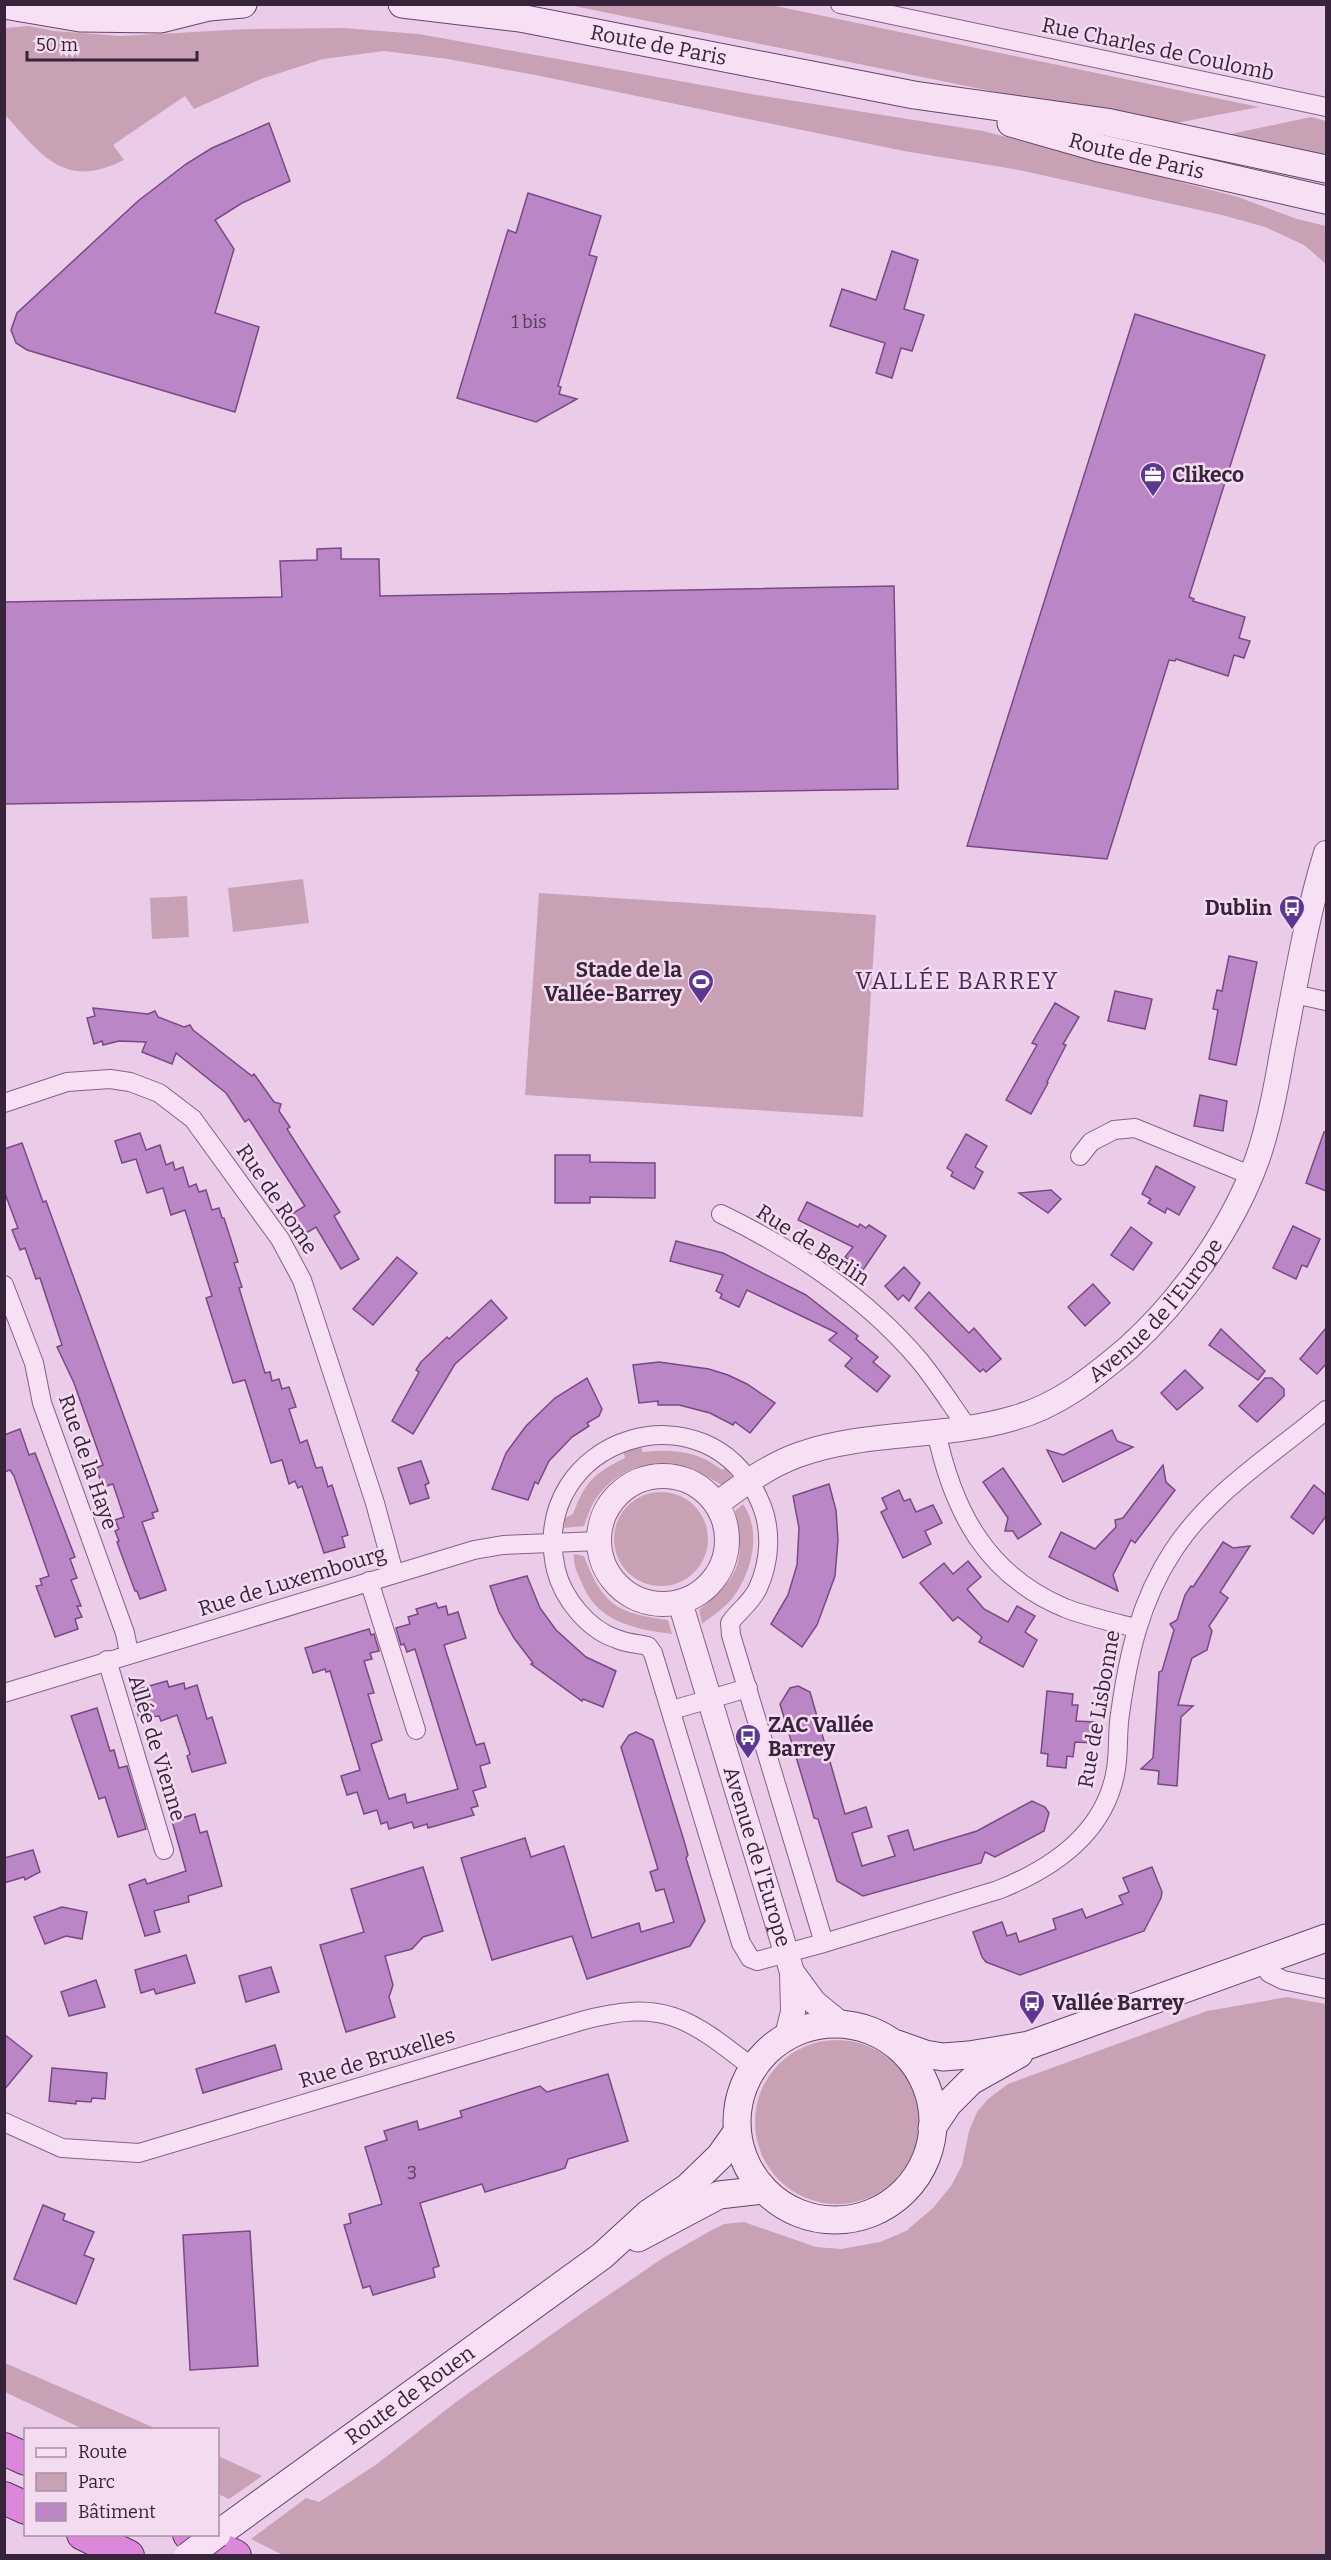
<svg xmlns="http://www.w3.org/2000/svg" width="1331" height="2560" font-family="Bitter,serif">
  <rect width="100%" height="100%" fill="#ebcce8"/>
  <g fill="#c9a1b4">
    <path d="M569 5H771L1259 107 1171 124 1139 121Z"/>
    <path d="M29 26 54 31 121 36 249 29 343 28 419 34 757 95 983 131 1238 197 1297 219 1326 226V264L1304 245 1265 227 1222 215 1019 170 904 151 540 76 448 59 384 51 323 59 261 79 194 109 185 96 113 145 124 160C64 190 43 156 5 115V28Z"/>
    <path d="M1311 117 1326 121V154L1221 136Z"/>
    <path d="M303 879 309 923 233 932 228 888Z"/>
    <path d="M539 893 876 915 863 1117 525 1095Z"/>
    <path d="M187 896 189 937 152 939 150 898Z"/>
    <path d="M640 1444 643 1452C673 1449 698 1451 722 1470L726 1467 734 1480 724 1486C710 1479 696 1469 681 1465 650 1458 617 1470 598 1496 591 1504 588 1516 584 1526L564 1528 565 1518 573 1514C585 1482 594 1473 625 1458L623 1450Z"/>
    <circle cx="661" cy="1539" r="47"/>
    <path d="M743 1504C763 1533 751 1575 731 1600 723 1609 712 1616 702 1624L699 1610C739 1577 746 1563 735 1511Z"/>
    <path d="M574 1554 584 1556C603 1605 616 1613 668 1620L672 1634C634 1629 596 1622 581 1581 577 1572 573 1564 574 1554Z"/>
    <path d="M1287 1997 1326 2004V2555L285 2556 251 2539 306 2498 319 2502 377 2464 456 2402 582 2313 663 2258 710 2231 724 2224 744 2222 816 2247 841 2249 880 2242 906 2231 933 2208 951 2186 962 2165 969 2131 977 2112 988 2099 1008 2084 1207 2011Z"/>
    <circle cx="837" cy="2122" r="82"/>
    <path d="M5 2363 157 2429H83L5 2392Z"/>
    <path d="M218 2456 262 2476 229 2499 218 2494Z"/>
  </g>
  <g fill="#bb86c6" stroke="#794984" stroke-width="1.5">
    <path d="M269 123 290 181 242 203 215 220 234 249 215 313 259 327 235 412 27 350 16 343 11 330 17 313 138 201 186 164 212 148Z"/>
    <path d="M528 193 601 216 589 255 597 257 558 386 561 387 559 394 577 399 536 422 457 398 508 230 516 233Z"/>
    <path d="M892 251 918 260 904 309 924 315 912 351 901 348 892 378 876 373 885 343 830 326 842 289 876 300Z"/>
    <path d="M1135 314 1265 355 1189 597 1194 599 1193 601 1245 617 1239 638 1250 641 1244 658 1234 655 1228 676 1176 659 1175 661 1169 660 1107 859 967 846Z"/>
    <path d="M341 548V559H379L380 596 894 586 898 789 4 804V602L282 597 280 561 317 560V549Z"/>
    <path d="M1229 956 1257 962 1236 1065 1209 1059 1218 1010 1213 1009 1217 990 1222 991Z"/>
    <path d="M1115 991 1152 999 1145 1029 1108 1021Z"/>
    <path d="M1055 1003 1079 1017 1063 1044 1066 1045 1047 1082 1048 1083 1031 1114 1006 1100 1037 1045 1032 1043Z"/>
    <path d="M93 1008 148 1014 155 1011 158 1017 184 1027 190 1025 193 1030 252 1076 254 1074 274 1102 281 1104 279 1111 290 1127 287 1129 340 1212 334 1216 359 1259 341 1269 316 1227 303 1235 290 1215 305 1206 249 1119 245 1122 226 1093 176 1053 172 1064 142 1052 146 1042 119 1041 103 1045 102 1041 94 1044 87 1018 95 1016Z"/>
    <path d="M1200 1095 1227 1101 1223 1131 1194 1126Z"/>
    <path d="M1324 1132H1326V1191L1306 1183Z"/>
    <path d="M140 1133 146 1150 160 1145 166 1165 173 1162 175 1170 183 1167 189 1187 196 1184 199 1192 206 1190 212 1210 219 1208 222 1218H224L238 1262 234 1263 242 1287 239 1288 265 1373 270 1372 272 1381 279 1379 282 1389 289 1387 296 1407 289 1409 300 1443 307 1440 316 1468 322 1467 328 1487 332 1485 348 1535 342 1537 345 1547 324 1553 302 1486 298 1488 295 1481 289 1484 282 1460 271 1463 245 1380 233 1383 206 1298 212 1296 185 1210 171 1215 163 1188 147 1193 136 1159 122 1163 115 1141Z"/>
    <path d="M966 1134 987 1146 975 1167 983 1172 974 1189 951 1176 953 1172 947 1168Z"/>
    <path d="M22 1143 43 1202 46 1201 158 1511 152 1513 154 1518 142 1522 166 1590 140 1599 137 1591H135L117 1542 119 1541 115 1531 119 1529 115 1520 124 1517 113 1484 103 1487 96 1468 103 1465 74 1383 57 1347 62 1345 40 1278 36 1279 25 1248 20 1250 12 1230 18 1228 4 1191V1149Z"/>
    <path d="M555 1155H590V1162L655 1163V1198L590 1197V1203H555Z"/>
    <path d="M1156 1166 1195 1187 1179 1215 1167 1208 1165 1213 1148 1203 1151 1199 1142 1194Z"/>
    <path d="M1051 1190 1061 1199 1048 1213 1019 1193Z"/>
    <path d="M807 1202 858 1227 860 1224 866 1228 869 1225 886 1236 863 1270 845 1257 853 1247 798 1220Z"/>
    <path d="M1293 1226 1320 1239 1307 1267 1302 1265 1296 1279 1273 1268Z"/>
    <path d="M1131 1227 1152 1243 1133 1270 1111 1255Z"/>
    <path d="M676 1241 723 1253 806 1295 858 1336 856 1339 878 1357 873 1362 890 1376 877 1392 845 1366 852 1358 829 1340 837 1333 747 1290 739 1307 720 1298 722 1294 716 1291 723 1275 670 1261Z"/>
    <path d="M397 1257 417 1273 373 1325 353 1309Z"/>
    <path d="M904 1267 920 1283 909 1301 903 1295 898 1300 885 1286Z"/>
    <path d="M1093 1284 1110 1303 1085 1326 1068 1307Z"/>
    <path d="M929 1292 969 1333 974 1328 1001 1359 986 1372 983 1369 980 1372 915 1308Z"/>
    <path d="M491 1300 507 1318 455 1364 413 1434 392 1421 419 1372 416 1370 421 1362 447 1337 449 1339Z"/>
    <path d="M1326 1328V1364L1317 1374 1300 1359Z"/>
    <path d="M1221 1329 1265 1371 1258 1380 1209 1345Z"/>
    <path d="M659 1362 709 1369 728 1375 747 1384 775 1403 750 1433 735 1422 733 1425 710 1413 679 1405H658V1401L639 1403 633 1365Z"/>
    <path d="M1185 1370 1203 1388 1177 1410 1161 1393Z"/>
    <path d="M587 1378 602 1409 599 1416 587 1423 589 1426 572 1437 549 1461 538 1484 535 1482 528 1500 492 1489 506 1453 526 1426 555 1398Z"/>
    <path d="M1265 1378H1272L1284 1389V1396L1257 1422 1239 1406Z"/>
    <path d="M20 1429 29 1455 35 1453 75 1557 70 1559 77 1578 71 1580 81 1606H77L82 1617 75 1619 78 1629 55 1637 36 1586 42 1585 40 1579 49 1576 14 1476 10 1470 4 1472V1435Z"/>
    <path d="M1112 1430 1117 1441 1133 1447 1063 1482 1047 1450 1063 1455Z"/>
    <path d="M421 1461 429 1483 425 1485 429 1498 410 1504 398 1468Z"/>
    <path d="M1163 1465 1166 1482 1175 1490 1135 1543 1131 1540 1113 1575 1118 1591 1049 1557 1061 1532 1095 1549 1116 1527 1115 1520 1123 1518Z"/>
    <path d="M1003 1468 1041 1524 1018 1539 1013 1531H1005L1008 1518 983 1482Z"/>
    <path d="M829 1484 836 1510 838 1540 835 1576 817 1625 802 1647 771 1624 788 1595 797 1565 799 1528 793 1496Z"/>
    <path d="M1314 1485 1326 1495V1516L1313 1534 1291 1517Z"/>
    <path d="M899 1490 904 1501 910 1499 916 1512 933 1505 942 1523 925 1531 931 1544 903 1558 881 1512 887 1509 882 1498Z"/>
    <path d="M1223 1542 1233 1548 1250 1546 1220 1592 1228 1598 1209 1626 1212 1631 1207 1650 1192 1658 1187 1674 1178 1705 1193 1706 1181 1717 1177 1786 1158 1784 1159 1771 1141 1769 1153 1758 1159 1672 1162 1671 1174 1630 1170 1624 1177 1620 1185 1595 1191 1586 1193 1587Z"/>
    <path d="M968 1561 981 1577 967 1589 984 1609 1008 1622 1017 1606 1035 1616 1025 1632 1037 1640 1023 1667 979 1642 982 1637 958 1617 953 1621 920 1583 944 1563 953 1574Z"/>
    <path d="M527 1576 540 1608 556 1630 586 1657 616 1671 603 1707 583 1699 582 1701 531 1664 533 1663 514 1638 499 1612 490 1586Z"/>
    <path d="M436 1603 438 1608 446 1606 448 1615 458 1612 466 1638 444 1645 476 1745 484 1743 490 1763 480 1766 486 1787 473 1791 478 1806 471 1808 474 1815 428 1828 427 1824 414 1828 412 1822 389 1829 387 1822 381 1824 377 1810 364 1814 357 1792 347 1795 341 1776 360 1770 330 1671 326 1672 325 1669 313 1673 305 1648 369 1629 371 1635 374 1634 379 1651 370 1653 372 1659 364 1661 374 1693 368 1694 382 1740 371 1744 389 1799 405 1794 407 1803 458 1789 415 1649 407 1652 404 1644 401 1645 396 1628 410 1624 408 1617 418 1614 416 1609Z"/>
    <path d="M167 1681 169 1687 184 1683 185 1689 197 1685 207 1719 212 1717 226 1763 192 1772 187 1756 190 1754 177 1715 161 1721 159 1716 139 1718 131 1691Z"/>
    <path d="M798 1686 810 1692 845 1814 866 1807 872 1827 852 1833 862 1866 895 1856 888 1836 908 1830 914 1850 977 1831 1032 1801 1045 1807 1049 1813 1044 1831 995 1857 985 1852 981 1863 863 1896 837 1881 818 1819 814 1818 810 1803 780 1704 790 1688Z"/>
    <path d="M1047 1691 1073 1694 1072 1705H1078L1076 1721 1095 1722 1093 1743 1075 1742 1073 1757 1067 1756 1066 1768 1047 1766 1048 1754 1041 1753Z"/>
    <path d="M97 1708 110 1751 114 1750 119 1768 127 1766 146 1829 118 1837 105 1797 99 1799 71 1716Z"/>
    <path d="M636 1732 653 1740 685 1844 688 1855 686 1858 705 1921 690 1946 587 1979 572 1936 492 1960 461 1858 525 1838 531 1857 564 1846 592 1938 639 1923 641 1932 674 1922 664 1889 656 1891 650 1872 658 1869 621 1747 629 1735Z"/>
    <path d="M195 1814 200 1833 207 1831 222 1886 188 1896 189 1902 154 1911 160 1932 145 1936 129 1885 145 1879 147 1884 186 1871 172 1821Z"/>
    <path d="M33 1850 40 1872 25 1880 24 1877 4 1883V1858Z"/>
    <path d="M423 1867 443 1931 423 1937 412 1949 385 1956 393 1985 389 1997 395 2017 346 2032 320 1945 364 1932 351 1889Z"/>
    <path d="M1152 1867 1162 1892 1161 1898 1144 1931 1020 1975 986 1962 982 1957 973 1932 1002 1922 1007 1936 1016 1933 1019 1942 1056 1929 1053 1919 1082 1909 1086 1918 1123 1904 1119 1896 1129 1892 1123 1878Z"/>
    <path d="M62 1907 87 1912 82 1939 66 1936 45 1944 34 1917Z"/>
    <path d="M186 1955 195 1983 156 1994 154 1989 141 1993 135 1970Z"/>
    <path d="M271 1967 279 1992 246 2002 239 1976Z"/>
    <path d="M96 1980 105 2007 69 2016 61 1992Z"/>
    <path d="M4 2034 32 2056 4 2090Z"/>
    <path d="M275 2045 282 2069 203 2093 196 2069Z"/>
    <path d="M52 2068 107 2073 105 2099 92 2098 91 2102 76 2101V2104L49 2101Z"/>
    <path d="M608 2074 628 2141 568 2159 565 2168 559 2170 485 2192 482 2184 420 2203 439 2266 433 2268 435 2277 373 2295 370 2286 363 2288 344 2225 351 2223 349 2214 382 2204 365 2147 387 2140 384 2131 417 2121 419 2130 462 2117 460 2111 534 2088 540 2086 547 2092Z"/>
    <path d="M43 2205 65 2214 63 2220 94 2232 84 2255 94 2259 76 2304 14 2279Z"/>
    <path d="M250 2231 258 2366 190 2370 183 2235Z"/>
  </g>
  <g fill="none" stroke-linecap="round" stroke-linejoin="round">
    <defs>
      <g id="minor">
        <path d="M840 4 1326 107"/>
        <path d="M1294 994 1326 1001"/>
        <path d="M4 1103 67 1082 110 1079 130 1082 159 1093 193 1119 280 1239 302 1280 375 1503 394 1573"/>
        <path d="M1080 1156 1091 1142 1114 1130 1135 1128 1250 1175"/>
        <path d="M721 1214C795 1250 866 1297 920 1361 937 1382 952 1406 968 1428"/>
        <path d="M4 1285 34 1363 42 1403 125 1633 129 1653"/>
        <path d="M936 1431C953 1511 986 1575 1065 1608 1088 1617 1112 1622 1136 1628"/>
        <path d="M369 1581 416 1730"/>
        <path d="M107 1660 164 1850"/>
        <path d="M4 1693 474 1550 503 1545 599 1541"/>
        <path d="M672 1710 748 1688"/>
        <path d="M824 1943 731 1635 730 1623C739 1610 751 1603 758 1588 770 1562 772 1530 761 1504 710 1379 526 1438 556 1570 563 1598 588 1630 617 1639 626 1643 638 1644 648 1646L653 1653 741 1943 750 1958 757 1961 824 1943 998 1890C1054 1868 1106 1832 1116 1769 1119 1751 1117 1732 1120 1714 1128 1656 1140 1601 1173 1551 1212 1491 1273 1455 1326 1410"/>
        <path d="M1263 1961 1269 1973 1283 1980 1326 1989"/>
        <path d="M4 2122 62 2148 139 2153 581 2021C664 1998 689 2018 753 2068"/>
      </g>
      <g id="tertiary">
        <circle cx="663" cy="1540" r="64"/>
        <path id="s1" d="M717 1504C742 1485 768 1466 798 1455 867 1430 944 1439 1014 1418 1058 1406 1094 1377 1128 1348 1182 1299 1232 1229 1257 1160 1269 1126 1276 1089 1282 1053 1295 987 1306 917 1326 853"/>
        <path id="s2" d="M680 1602 792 1972 793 2012 787 2036"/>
        <path d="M792 1972 814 2002 841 2024"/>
      </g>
      <g id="secondary">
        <path id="s3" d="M402 4 520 18 914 95 1106 122 1326 169"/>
        <path d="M4 5 80 18 161 19 209 7 243 4"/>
        <path id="s4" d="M1011 123 1099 148 1326 200"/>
        <circle cx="835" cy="2122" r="98"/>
        <path d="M897 2044 925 2054 943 2057 969 2055 1029 2045 1326 1938"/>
        <path d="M932 2128 948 2104 971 2081 1019 2054"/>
        <path d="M638 2238 719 2195 764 2190"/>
        <path id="s5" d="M218 2534 602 2256 649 2213 688 2187 720 2156 737 2132"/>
      </g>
      <g id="trunk">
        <path d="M4 2449 26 2459"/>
        <path d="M4 2498 26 2508"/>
        <path d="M83 2534 128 2556"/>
        <path d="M189 2534 235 2556"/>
      </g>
    </defs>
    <use href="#minor" stroke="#856187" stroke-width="20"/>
    <use href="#tertiary" stroke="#856187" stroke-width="26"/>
    <use href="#secondary" stroke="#66446a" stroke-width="29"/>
    <use href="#trunk" stroke="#523556" stroke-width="34"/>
    <use href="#minor" stroke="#f7dff4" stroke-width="18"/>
    <use href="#tertiary" stroke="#f7dff4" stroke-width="24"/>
    <use href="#secondary" stroke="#f7dff4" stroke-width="27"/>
    <use href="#trunk" stroke="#dc88da" stroke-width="32"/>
    <defs>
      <path id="secondary-bridge" d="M188 2556 217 2534"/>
    </defs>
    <use href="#secondary-bridge" stroke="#66446a" stroke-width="29" stroke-linecap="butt"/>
    <use href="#secondary-bridge" stroke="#f7dff4" stroke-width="27"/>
  </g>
  <defs>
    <symbol id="office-pin" viewBox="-11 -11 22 30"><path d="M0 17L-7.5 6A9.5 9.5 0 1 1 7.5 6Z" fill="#5c3791" stroke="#f3dbf0"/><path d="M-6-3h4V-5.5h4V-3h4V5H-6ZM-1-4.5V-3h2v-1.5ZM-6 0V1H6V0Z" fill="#fff"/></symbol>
    <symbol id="bus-pin" viewBox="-11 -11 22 30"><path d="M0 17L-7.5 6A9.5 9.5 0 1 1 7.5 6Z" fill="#5c3791" stroke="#f3dbf0"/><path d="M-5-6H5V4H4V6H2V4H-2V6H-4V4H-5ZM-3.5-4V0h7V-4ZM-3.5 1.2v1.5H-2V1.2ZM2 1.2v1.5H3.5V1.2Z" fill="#fff"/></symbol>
    <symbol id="stadium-pin" viewBox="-11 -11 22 30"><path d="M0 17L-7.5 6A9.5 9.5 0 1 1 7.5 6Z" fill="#5c3791" stroke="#f3dbf0"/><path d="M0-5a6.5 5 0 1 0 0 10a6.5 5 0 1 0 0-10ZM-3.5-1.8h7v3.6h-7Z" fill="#fff"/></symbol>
  </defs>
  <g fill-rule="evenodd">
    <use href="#office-pin" x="1138" y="460" width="30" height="40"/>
    <use href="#bus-pin" x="1277" y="893" width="30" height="40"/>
    <use href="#stadium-pin" x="686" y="967" width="30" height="40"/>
    <use href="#bus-pin" x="733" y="1722" width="30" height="40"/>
    <use href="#bus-pin" x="1017" y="1988" width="30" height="40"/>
  </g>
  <g text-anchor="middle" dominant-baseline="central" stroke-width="5" stroke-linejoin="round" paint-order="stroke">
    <g font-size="18" fill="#583c5d">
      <text x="529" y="322">1 bis</text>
      <text x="412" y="2173">3</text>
    </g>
    <g font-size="21" fill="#37233a" stroke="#f3dbf0">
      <text stroke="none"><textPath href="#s3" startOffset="260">Route de Paris</textPath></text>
      <text transform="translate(1158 49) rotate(12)">Rue Charles de Coulomb</text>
      <text stroke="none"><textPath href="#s4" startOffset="130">Route de Paris</textPath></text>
      <text transform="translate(277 1199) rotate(56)">Rue de Rome</text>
      <text transform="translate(813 1245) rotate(33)">Rue de Berlin</text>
      <text stroke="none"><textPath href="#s1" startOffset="496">Avenue de l'Europe</textPath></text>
      <text transform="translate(88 1462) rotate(71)">Rue de la Haye</text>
      <text transform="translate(292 1581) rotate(-17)">Rue de Luxembourg</text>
      <text transform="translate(1099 1709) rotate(-80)">Rue de Lisbonne</text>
      <text transform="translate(157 1748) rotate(73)">Allée de Vienne</text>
      <text stroke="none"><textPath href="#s2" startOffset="266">Avenue de l'Europe</textPath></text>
      <text transform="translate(377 2058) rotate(-17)">Rue de Bruxelles</text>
      <text stroke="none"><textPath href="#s5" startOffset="237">Route de Rouen</textPath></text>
    </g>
    <g font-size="21" font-weight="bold" fill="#37233a" stroke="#f3dbf0" text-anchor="start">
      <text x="1172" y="475">Clikeco</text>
      <text x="1272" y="908" text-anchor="end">Dublin</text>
      <text x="682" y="970" text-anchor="end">Stade de la<tspan x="682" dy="24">Vallée-Barrey</tspan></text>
      <text x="768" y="1725">ZAC Vallée<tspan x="768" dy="24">Barrey</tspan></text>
      <text x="1052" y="2003">Vallée Barrey</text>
    </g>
    <g font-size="24" letter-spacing="1.5" fill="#4c2762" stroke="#f3dbf0">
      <text x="957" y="981">VALLÉE BARREY</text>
    </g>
  </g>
  <rect width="1331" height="2560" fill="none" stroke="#37233a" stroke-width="12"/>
  <rect x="24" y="2428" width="195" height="108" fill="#f3dbf0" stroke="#a891a7" stroke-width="1.5"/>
  <rect x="36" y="2448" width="30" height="9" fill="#f7dff4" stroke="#a891a7" stroke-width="1.5"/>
  <text x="78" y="2458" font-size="18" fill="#37233a">Route</text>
  <rect x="36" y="2473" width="30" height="18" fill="#c9a1b4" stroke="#a891a7" stroke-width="1.5"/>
  <text x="78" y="2488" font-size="18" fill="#37233a">Parc</text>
  <rect x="36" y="2503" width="30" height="18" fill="#bb86c6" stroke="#a891a7" stroke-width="1.5"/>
  <text x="78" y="2518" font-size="18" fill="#37233a">Bâtiment</text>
  <path d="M27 51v9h170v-9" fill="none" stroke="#37233a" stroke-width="3"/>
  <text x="36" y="51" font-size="18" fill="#37233a" stroke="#f3dbf0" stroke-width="4.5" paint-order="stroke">50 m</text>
</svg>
